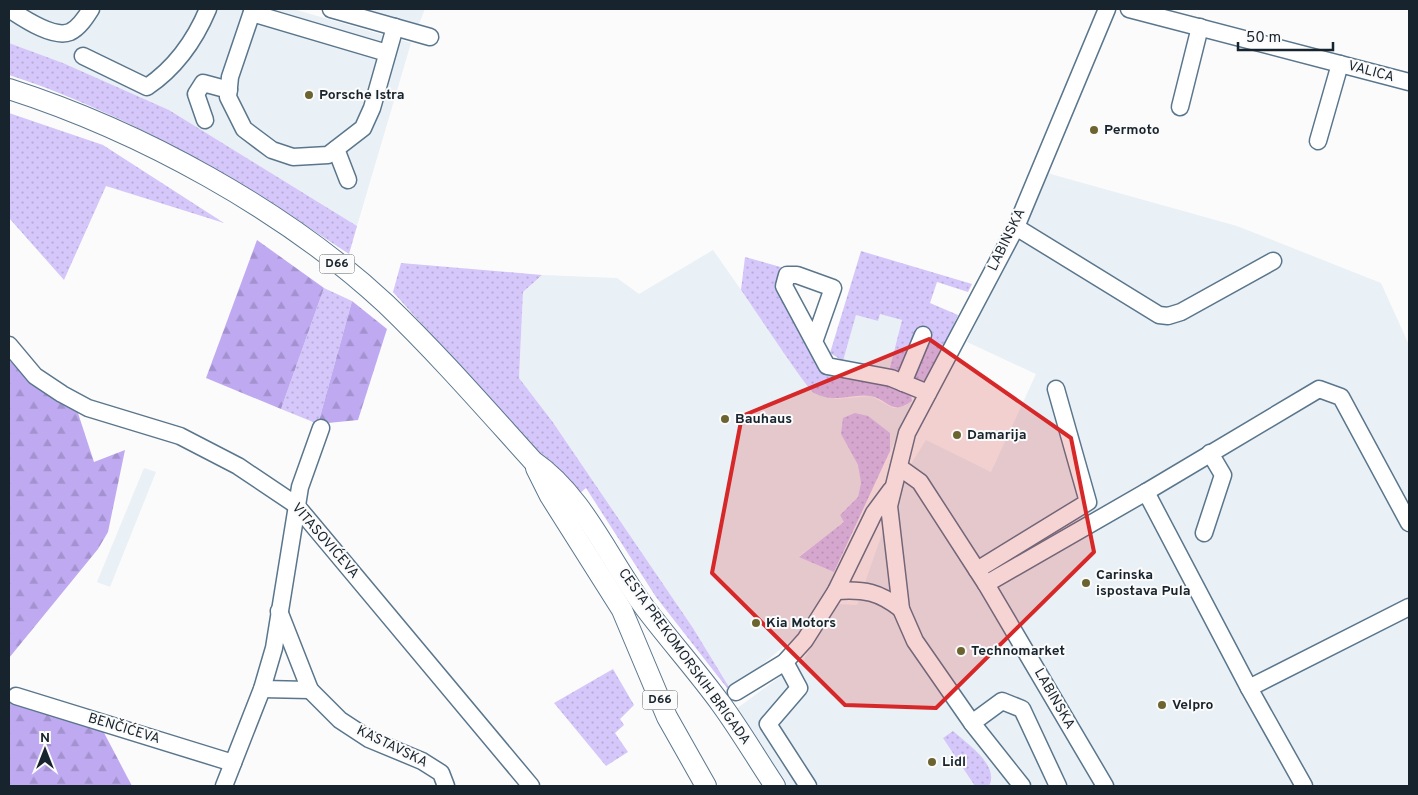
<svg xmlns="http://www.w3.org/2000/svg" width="1418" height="795" font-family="Overpass,sans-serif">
  <defs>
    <pattern id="grass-dots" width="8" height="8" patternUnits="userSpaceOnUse" patternTransform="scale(1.25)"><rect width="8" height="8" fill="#d5c7f9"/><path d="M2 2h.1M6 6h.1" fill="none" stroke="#b6abd6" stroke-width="1.8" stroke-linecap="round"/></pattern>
    <pattern id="forest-firs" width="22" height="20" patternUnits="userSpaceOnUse" patternTransform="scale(1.25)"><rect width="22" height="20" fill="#bfaaf1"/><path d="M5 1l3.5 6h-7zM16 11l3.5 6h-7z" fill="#a392cf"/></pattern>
  </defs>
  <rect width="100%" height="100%" fill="#fbfbfb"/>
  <g fill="#e9f0f6">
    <path d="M9 9H293L411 43 357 226 169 110 63 63 9 43Z"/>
    <path d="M359 9H425L418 26Z"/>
    <path d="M1047 173 1237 226 1381 283 1409 345V786H787L732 712 804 659 837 604 857 605 901 480 926 440 991 472 1036 374 967 342Z"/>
    <path d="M713 250 813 392 837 399 871 396 893 408 905 406 912 401 887 459 890 451 841 434 858 465 861 483 858 497 840 515 845 522 799 556 834 572 824 596 798 634 755 671 729 687 693 628 552 421 519 378 523 292 542 275 617 278 639 294Z"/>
    <path d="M880 313 902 320 890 366 892 371 843 361 856 315 878 321Z"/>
    <path d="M144 468 156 472 110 587 97 582Z"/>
  </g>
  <g fill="url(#grass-dots)">
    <path d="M9 43 63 63 169 110 357 226 349 254C242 183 132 115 9 75Z"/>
    <path d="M9 113 103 145 224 223 106 186 64 280 9 218Z"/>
    <path d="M861 251 972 284 968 292 937 282 930 303 958 315 926 385 892 371 890 367 902 320 880 314 878 321 856 315 843 361 830 353Z"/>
    <path d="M745 257 784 268 825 372 904 388 911 395 912 401C891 416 889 400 871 396 852 393 836 404 814 393 806 388 752 305 741 290Z"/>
    <path d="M401 263 542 275 523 292 519 378 552 421 693 628 729 687 727 688 656 597 586 488 579 494 546 463 393 292Z"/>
    <path d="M324 288 352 301 318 424 281 409Z"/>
    <path d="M855 413 868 416 890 433V451L834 572 799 557 844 522 840 515 858 497 861 483 858 465 841 434 843 418Z"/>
    <path d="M613 669 634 705 620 719 624 725 615 733 628 752 606 766 554 703Z"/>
    <path d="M953 731C966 743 1000 765 989 786H975L943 738Z"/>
  </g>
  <g fill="url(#forest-firs)">
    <path d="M257 240 324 288 281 409 206 378Z"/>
    <path d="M352 301 387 329 358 420 318 424Z"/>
    <path d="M9 360 29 381 77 410 94 462 125 450 108 532 98 549 9 658Z"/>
    <path d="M9 698 101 727 132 786H9Z"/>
  </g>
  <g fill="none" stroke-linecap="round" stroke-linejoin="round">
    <defs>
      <g id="minor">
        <path d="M9 9C23 18 53 39 70 32 79 28 86 17 91 9"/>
        <path d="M253 9 230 77 228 97 244 129 272 150 293 157 328 155 363 128 372 108 395 27"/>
        <path d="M331 9 430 37"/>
        <path d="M1129 9 1409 82"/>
        <path d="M252 13 387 53"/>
        <path d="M83 56 147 87C175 68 195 40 208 9"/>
        <path d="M1180 107 1200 27"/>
        <path d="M205 120 196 94 203 83 229 90"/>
        <path d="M1318 141 1340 64"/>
        <path d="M336 149 348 180"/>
        <path d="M1016 227 1159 315 1168 316 1181 312 1273 261"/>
        <path d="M814 342 833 288 797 275H787L784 286 827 366 891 378 928 393"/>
        <path d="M9 345 35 376 62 394 88 408 180 436 238 466 296 505 531 786"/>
        <path d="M903 383 923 335"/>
        <path d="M899 467 920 482 986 584 1105 786"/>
        <path d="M1146 492 1319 389 1341 397 1409 523"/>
        <path d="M1204 533 1223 475 1210 453"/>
        <path d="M977 570 1088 502 1056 389"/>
        <path d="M986 584 1146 492 1249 688 1304 786"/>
        <path d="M836 591C865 589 879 592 901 609"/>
        <path d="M785 662 799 688 768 724 808 786"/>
        <path d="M1249 688 1409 607"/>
        <path d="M262 689 310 690 279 611"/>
        <path d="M310 690 340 720 369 739 422 761 441 773 446 786"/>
        <path d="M736 692 785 662 805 640 836 591 874 513 891 490"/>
        <path d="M16 696 233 763"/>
        <path d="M972 723 1002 701 1022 709 1058 786"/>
        <path d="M224 786 262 689 274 648 300 487 321 428"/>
        <path d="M1022 786 972 723 915 641 901 609 889 506 907 433 1016 227 1107 9"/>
      </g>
      <g id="major">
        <path d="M9 89C140 131 285 210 386 304 438 354 485 408 533 461 584 496 609 560 645 608 670 641 697 671 721 704 740 730 757 759 775 786"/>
        <path d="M536 468 550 496 622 610 667 717 706 786"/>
      </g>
    </defs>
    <use href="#minor" stroke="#5a768c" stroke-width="19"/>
    <use href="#major" stroke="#5a768c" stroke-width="22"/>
    <use href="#minor" stroke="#fff" stroke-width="16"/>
    <use href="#major" stroke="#fff" stroke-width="20"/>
  </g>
  <path fill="#d62828" fill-opacity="0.2" stroke="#d62828" stroke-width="4" stroke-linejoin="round" d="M929 339 1071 438 1094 552 936 708 845 705 712 573 742 416Z"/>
  <g fill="#6b6431" stroke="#fbfbfb" stroke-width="2">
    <circle cx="309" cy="95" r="5"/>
    <circle cx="1094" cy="130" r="5"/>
    <circle cx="725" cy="419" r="5"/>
    <circle cx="957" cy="435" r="5"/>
    <circle cx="1086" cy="583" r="5"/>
    <circle cx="756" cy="623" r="5"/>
    <circle cx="961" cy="651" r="5"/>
    <circle cx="1162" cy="705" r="5"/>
    <circle cx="932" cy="762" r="5"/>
  </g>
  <g text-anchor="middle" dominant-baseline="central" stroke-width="4" stroke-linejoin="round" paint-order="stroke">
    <g fill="#fbfbfb" stroke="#5c646b" stroke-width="1">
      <rect x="319.5" y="254.5" width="35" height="19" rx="4"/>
      <rect x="642.5" y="690.5" width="35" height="19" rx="4"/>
    </g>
    <g font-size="12" font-weight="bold" fill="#18242d">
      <text x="337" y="264">D66</text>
      <text x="660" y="700">D66</text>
    </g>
    <g font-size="14" fill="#18242d" stroke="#fbfbfb">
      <text transform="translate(1371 72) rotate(15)">VALICA</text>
      <text transform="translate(1007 240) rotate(-64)">LABINSKA</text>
      <text transform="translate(325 541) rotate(49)">VITASOVIĆEVA</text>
      <text transform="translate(684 657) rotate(54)">CESTA PREKOMORSKIH BRIGADA</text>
      <text transform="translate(1054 699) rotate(60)">LABINSKA</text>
      <text transform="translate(124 729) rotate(17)">BENČIĆEVA</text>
      <text transform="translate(392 747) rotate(26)">KASTAVSKA</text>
    </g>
    <g font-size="14" font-weight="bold" fill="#18242d" stroke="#fbfbfb" text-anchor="start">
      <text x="319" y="95">Porsche Istra</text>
      <text x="1104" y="130">Permoto</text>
      <text x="735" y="419">Bauhaus</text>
      <text x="967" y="435">Damarija</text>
      <text x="1096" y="575">Carinska<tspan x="1096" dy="16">ispostava Pula</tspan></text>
      <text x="766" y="623">Kia Motors</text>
      <text x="971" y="651">Technomarket</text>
      <text x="1172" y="705">Velpro</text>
      <text x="942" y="762">Lidl</text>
    </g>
  </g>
  <rect width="1418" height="795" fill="none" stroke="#18242d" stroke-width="20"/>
  <g transform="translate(45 750)" stroke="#fbfbfb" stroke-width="4" paint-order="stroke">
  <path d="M0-4L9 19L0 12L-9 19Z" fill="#18242d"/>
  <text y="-8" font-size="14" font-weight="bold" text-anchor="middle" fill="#18242d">N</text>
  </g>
  <path d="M1238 42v8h95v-8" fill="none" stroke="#18242d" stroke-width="2.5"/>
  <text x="1246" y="42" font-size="15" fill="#18242d" stroke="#fbfbfb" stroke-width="4" paint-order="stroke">50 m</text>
</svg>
